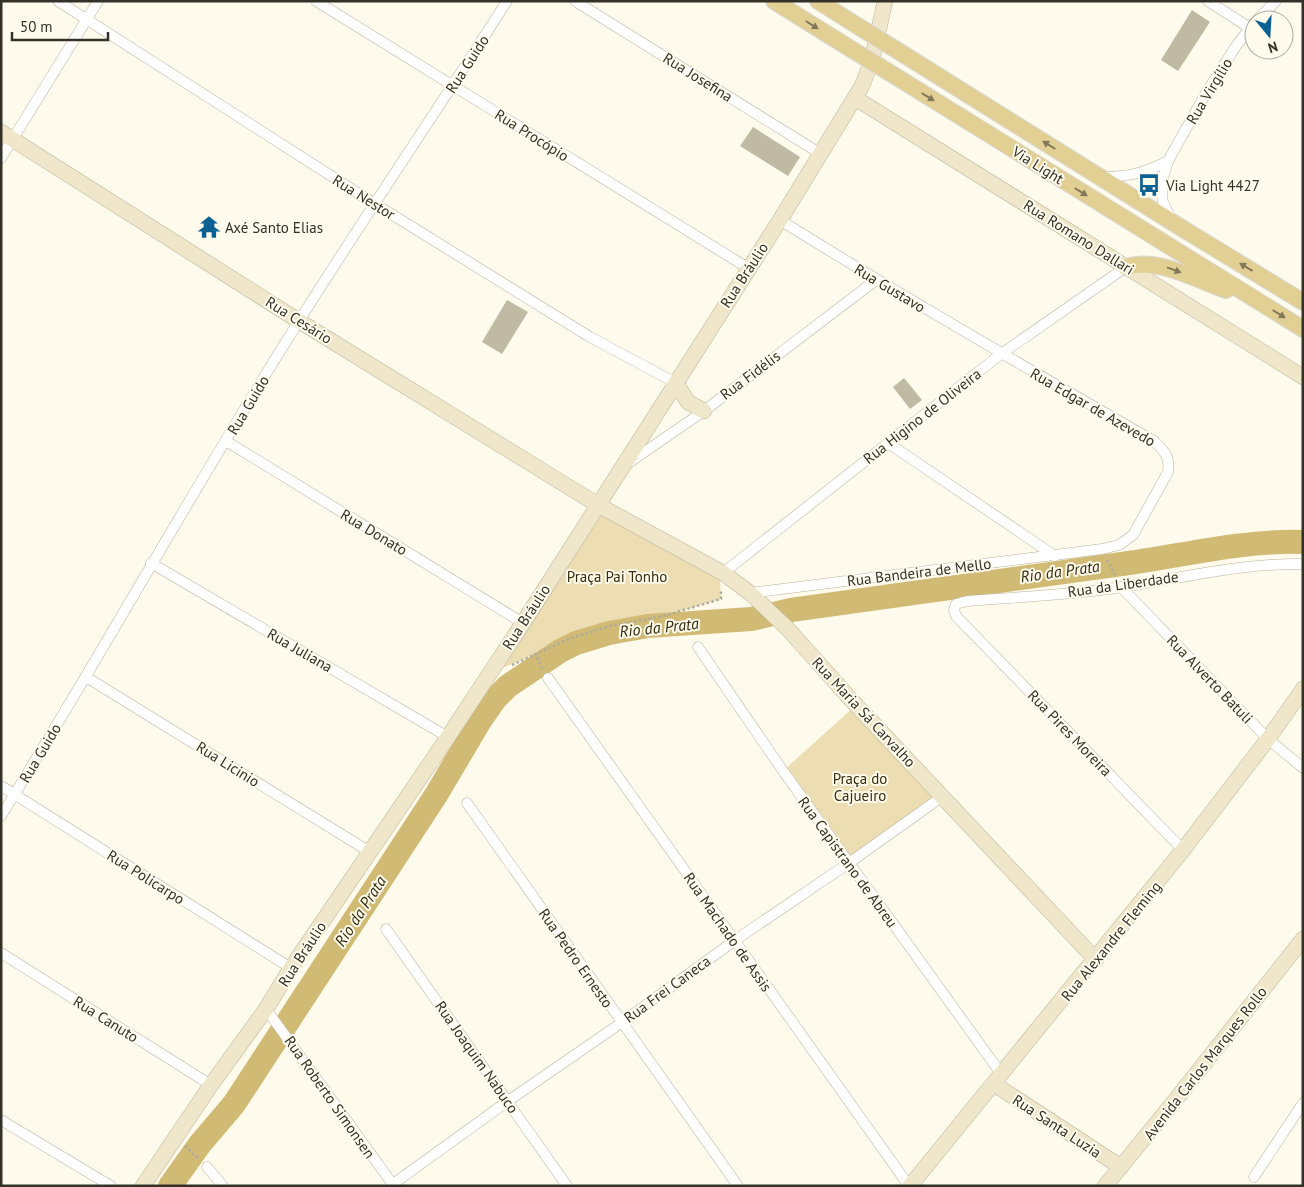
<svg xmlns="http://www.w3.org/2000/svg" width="1304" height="1187" font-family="'PT Sans',sans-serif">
  <rect width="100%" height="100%" fill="#fefaec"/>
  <g fill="#ecdeb2">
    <path d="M602 514 720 578 721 599 663 616 610 626 571 638 496 671Z"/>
    <path d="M855 706 939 796 849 861 784 770Z"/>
  </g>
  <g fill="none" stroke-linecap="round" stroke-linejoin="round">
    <path stroke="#d1ba73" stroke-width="24" d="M170 1186 200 1144 234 1104 436 795 481 719 495 699 508 686 560 651 576 643 609 633 648 626 751 619 791 610C901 594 1012 580 1122 564 1182 556 1242 540 1303 542"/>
  </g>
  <g fill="#c0b9a3">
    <path d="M1192 10 1210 22 1178 71 1161 60Z"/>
    <path d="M753 127 800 157 788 176 740 146Z"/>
    <path d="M507 300 528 312 502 354 482 342Z"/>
    <path d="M904 378 922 400 910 409 893 387Z"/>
  </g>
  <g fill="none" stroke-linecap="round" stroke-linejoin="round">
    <defs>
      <g id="street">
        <path d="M58 1 375 204 590 337 676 383"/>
        <path d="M316 1 748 268"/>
        <path d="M575 1 821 154"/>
        <path d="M1208 1 1250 28"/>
        <path d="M1257 20 1276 1"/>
        <path d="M1 158 98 1"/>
        <path d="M1102 177C1131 176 1142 174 1168 161"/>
        <path d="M1171 219 1163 202 1162 195V181L1168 161 1206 93 1236 46 1254 23"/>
        <path d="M226 441 523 623"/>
        <path d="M888 443 1055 556"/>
        <path d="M627 464 704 411 876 280"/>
        <path d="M151 563 448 737"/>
        <path d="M723 573 1001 354 1126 267"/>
        <path d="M1121 587 1268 739 1303 768"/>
        <path d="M750 593 1102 549 1119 545 1133 535 1168 472C1170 456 1165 452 1154 441 1028 369 903 297 780 220"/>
        <path d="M698 647 783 771 1002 1075"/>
        <path d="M86 677 370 852"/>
        <path d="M548 678 909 1186"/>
        <path d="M1 786 291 968"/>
        <path d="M467 803 738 1186"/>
        <path d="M1 816C103 653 196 483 299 321 367 213 439 108 507 1"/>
        <path d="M1183 850 956 616 954 610 956 604 967 601C1018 597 1071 595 1122 587 1182 578 1242 563 1303 564"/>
        <path d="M386 929 567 1186"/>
        <path d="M1 953 211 1085"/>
        <path d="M266 1009 394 1186"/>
        <path d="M1 1120 111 1186"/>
        <path d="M207 1167 223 1186"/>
        <path d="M1254 1177 1303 1103"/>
        <path d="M393 1184 508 1101 621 1023 734 941 849 863 943 796"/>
      </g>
      <g id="secondary">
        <path d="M855 98 1303 377"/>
        <path d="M1 132 299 321 598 505 723 573 750 593 787 628 855 704 1096 960"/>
        <path d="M676 383 688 402 704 411"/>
        <path d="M994 1084 1121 1167"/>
        <path d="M143 1186 211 1085 266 1009 291 968 448 737 523 623 780 220 862 86 872 60 885 1"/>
        <path d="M910 1186 1183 850 1268 739 1303 689"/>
        <path d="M1105 1186 1173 1103 1303 939"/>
      </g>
      <g id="primary">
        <path d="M774 1 851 49"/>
        <path d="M818 1 856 25"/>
        <path d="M895 49 1180 227 1303 302"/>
        <path d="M887 71 1303 329"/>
        <path d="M1126 267C1157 257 1197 280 1226 290"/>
      </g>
    </defs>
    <use href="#street" stroke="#bab39c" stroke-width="11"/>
    <use href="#secondary" stroke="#bab39c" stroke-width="16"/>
    <use href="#primary" stroke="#dadad8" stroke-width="18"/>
    <g stroke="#aeab9f" stroke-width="2.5" stroke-dasharray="2.5 2.5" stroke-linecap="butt">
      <path d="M1107 560 1116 577"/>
      <path d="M535 653 542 668"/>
      <path d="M512 665 571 638 610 626 663 616 721 599V589"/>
      <path d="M185 1146 199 1159"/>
    </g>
    <use href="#street" stroke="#fff" stroke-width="10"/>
    <use href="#secondary" stroke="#f0e7ca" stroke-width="15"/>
    <use href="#primary" stroke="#e1cf94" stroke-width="16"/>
    <defs>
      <g id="primary-bridge">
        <path d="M856 25 895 49"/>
        <path d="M851 49 887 71"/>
      </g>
    </defs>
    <use href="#primary-bridge" stroke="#dadad8" stroke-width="18" stroke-linecap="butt"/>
    <use href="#primary-bridge" stroke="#e1cf94" stroke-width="16"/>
  </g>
  <defs><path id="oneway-solid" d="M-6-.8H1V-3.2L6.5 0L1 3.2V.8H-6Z" transform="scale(1.25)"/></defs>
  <g fill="#827859">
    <use href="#oneway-solid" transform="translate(812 25) rotate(32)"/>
    <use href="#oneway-solid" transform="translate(928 97) rotate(32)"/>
    <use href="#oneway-solid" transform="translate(1049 145) rotate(-148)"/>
    <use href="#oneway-solid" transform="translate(1081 192) rotate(32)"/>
    <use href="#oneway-solid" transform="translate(1246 267) rotate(-149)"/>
    <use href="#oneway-solid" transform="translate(1174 270) rotate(20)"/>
    <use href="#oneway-solid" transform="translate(1279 314) rotate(32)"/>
  </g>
  <defs>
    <symbol id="bus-bare" viewBox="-9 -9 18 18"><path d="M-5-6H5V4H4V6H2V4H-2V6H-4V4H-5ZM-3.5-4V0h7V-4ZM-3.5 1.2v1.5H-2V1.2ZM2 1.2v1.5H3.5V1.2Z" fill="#0c6192" stroke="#fefaec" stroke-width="2.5" paint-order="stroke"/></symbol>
    <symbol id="temple-bare" viewBox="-9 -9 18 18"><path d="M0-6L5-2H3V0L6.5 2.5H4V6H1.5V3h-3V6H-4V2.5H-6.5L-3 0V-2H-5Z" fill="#0c6192" stroke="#fefaec" stroke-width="2.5" paint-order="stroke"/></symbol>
  </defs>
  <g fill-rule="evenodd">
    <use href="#bus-bare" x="1133" y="169" width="32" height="32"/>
    <use href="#temple-bare" x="193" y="211" width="32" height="32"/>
  </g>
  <g text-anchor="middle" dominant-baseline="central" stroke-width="4" stroke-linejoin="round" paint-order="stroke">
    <g font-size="15" fill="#343128" stroke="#fefaec">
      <text transform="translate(467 64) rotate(-57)">Rua Guido</text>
      <text transform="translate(698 77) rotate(32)">Rua Josefina</text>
      <text transform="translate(1209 91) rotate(-59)">Rua Virgílio</text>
      <text transform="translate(532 135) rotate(32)">Rua Procópio</text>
      <text transform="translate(1038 165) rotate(32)">Via Light</text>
      <text transform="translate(364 197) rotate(32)">Rua Nestor</text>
      <text transform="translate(1079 237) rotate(32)">Rua Romano Dallari</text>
      <text transform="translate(744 275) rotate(-57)">Rua Bráulio</text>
      <text transform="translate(890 288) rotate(31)">Rua Gustavo</text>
      <text transform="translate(299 320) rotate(32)">Rua Cesário</text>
      <text transform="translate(750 375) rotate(-37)">Rua Fidélis</text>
      <text transform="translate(248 405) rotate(-59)">Rua Guido</text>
      <text transform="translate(1093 407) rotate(30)">Rua Edgar de Azevedo</text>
      <text transform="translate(922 416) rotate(-38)">Rua Higino de Oliveira</text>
      <text transform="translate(374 532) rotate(31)">Rua Donato</text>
      <text transform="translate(919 572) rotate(-7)">Rua Bandeira de Mello</text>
      <text transform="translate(1123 584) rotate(-8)">Rua da Liberdade</text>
      <text transform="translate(526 617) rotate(-57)">Rua Bráulio</text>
      <text transform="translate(300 650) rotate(30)">Rua Juliana</text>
      <text transform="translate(1210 679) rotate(46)">Rua Alverto Batuli</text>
      <text transform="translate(864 712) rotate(47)">Rua Maria Sá Carvalho</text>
      <text transform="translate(1070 733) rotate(46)">Rua Pires Moreira</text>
      <text transform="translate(40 753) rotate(-59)">Rua Guido</text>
      <text transform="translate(228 764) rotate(32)">Rua Licinio</text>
      <text transform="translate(848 862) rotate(54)">Rua Capistrano de Abreu</text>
      <text transform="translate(146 877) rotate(32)">Rua Policarpo</text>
      <text transform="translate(728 932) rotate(55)">Rua Machado de Assis</text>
      <text transform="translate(1111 941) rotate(-51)">Rua Alexandre Fleming</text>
      <text transform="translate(302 954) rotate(-57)">Rua Bráulio</text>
      <text transform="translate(576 958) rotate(55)">Rua Pedro Ernesto</text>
      <text transform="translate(667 989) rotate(-36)">Rua Frei Caneca</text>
      <text transform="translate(106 1019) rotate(32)">Rua Canuto</text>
      <text transform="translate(477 1057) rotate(55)">Rua Joaquim Nabuco</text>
      <text transform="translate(1205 1063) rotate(-52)">Avenida Carlos Marques Rollo</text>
      <text transform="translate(330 1097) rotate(55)">Rua Roberto Simonsen</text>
      <text transform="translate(1057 1126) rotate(33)">Rua Santa Luzia</text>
    </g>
    <g font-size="15" fill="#343128" stroke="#fefaec" text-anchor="start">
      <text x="1166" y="185">Via Light 4427</text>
      <text x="225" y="227">Axé Santo Elias</text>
    </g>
    <g font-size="15" fill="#372d0d" stroke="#fefaec">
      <text x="617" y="576">Praça Pai Tonho</text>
      <text x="860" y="778">Praça do<tspan x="860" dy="17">Cajueiro</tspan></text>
    </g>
    <g font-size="16" font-style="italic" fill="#362c0c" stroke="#fefaec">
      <text transform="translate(1060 571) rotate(-8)">Rio da Prata</text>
      <text transform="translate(659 627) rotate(-6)">Rio da Prata</text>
      <text transform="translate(360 911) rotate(-57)">Rio da Prata</text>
    </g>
  </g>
  <rect width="1304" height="1187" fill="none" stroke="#343128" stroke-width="5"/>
  <g transform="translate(1269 35) rotate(162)"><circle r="24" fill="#fefaec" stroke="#adaa9e"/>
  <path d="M0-4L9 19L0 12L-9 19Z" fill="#0c6192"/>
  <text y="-8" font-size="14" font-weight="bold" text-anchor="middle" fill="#343128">N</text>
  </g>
  <path d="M12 32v8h96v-8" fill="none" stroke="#343128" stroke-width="2.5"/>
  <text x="20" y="32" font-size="15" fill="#343128" stroke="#fefaec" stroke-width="4" paint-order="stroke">50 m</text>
</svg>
